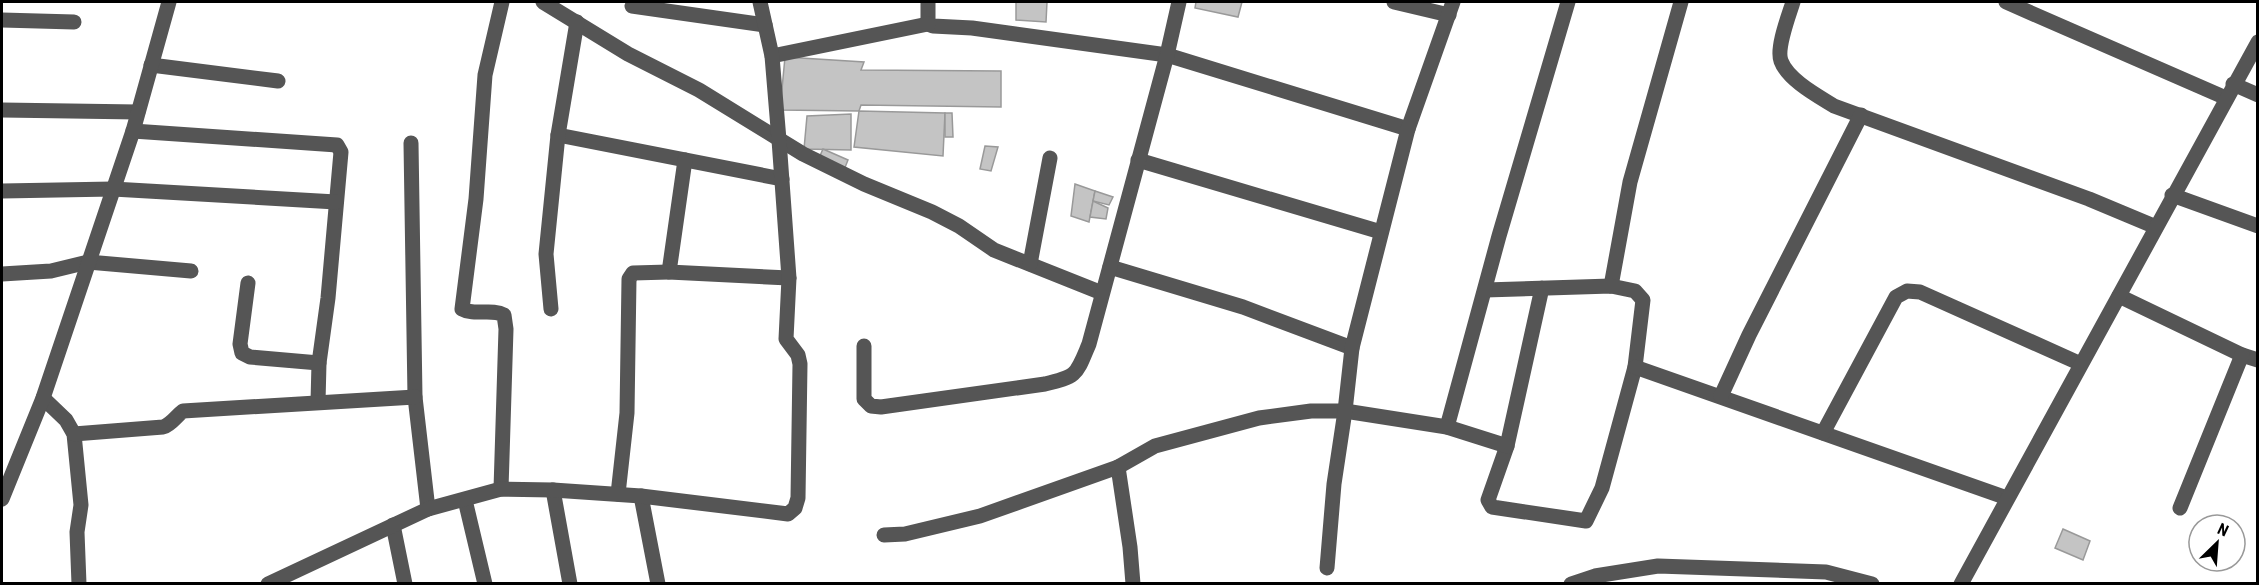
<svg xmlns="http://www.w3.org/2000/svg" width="2259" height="585" font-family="'Roboto Condensed',sans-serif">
  <rect width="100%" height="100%" fill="#fff"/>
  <g fill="#c4c4c4" stroke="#999" stroke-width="1.5">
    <path d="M1016 2H1047L1046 22 1016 20Z"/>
    <path d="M1196 2H1242L1238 17 1195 8Z"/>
    <path d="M785 57 864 62 861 70 1001 71V107L861 105 859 111 780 110Z"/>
    <path d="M859 111 945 113 943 156 854 147Z"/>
    <path d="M945 113H952L953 137H945Z"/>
    <path d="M851 114V150L804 149 807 116Z"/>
    <path d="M985 146 998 147 991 171 980 169Z"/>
    <path d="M823 149 848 160 844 170 819 158Z"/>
    <path d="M1075 184 1095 191 1089 222 1071 216Z"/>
    <path d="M1095 191 1113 197 1109 205 1093 201Z"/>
    <path d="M1093 201 1108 208 1106 219 1090 217Z"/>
    <path d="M2063 529 2090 541 2083 560 2055 548Z"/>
  </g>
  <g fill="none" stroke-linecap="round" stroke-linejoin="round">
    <g stroke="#555" stroke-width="15">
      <path d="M543 2 628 54 699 90 803 154 864 184 932 212 959 226 994 250 1102 293"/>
      <path d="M928 2V24L933 26 972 28 1167 55 1408 129"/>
      <path d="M1394 2 1449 15"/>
      <path d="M1793 2C1789 15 1776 48 1781 61 1788 80 1818 96 1834 106L2089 199 2156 227"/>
      <path d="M2006 2 2226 98"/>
      <path d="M632 6 765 25"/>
      <path d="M2 20 74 22"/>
      <path d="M772 56 928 24"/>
      <path d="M151 65 278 81"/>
      <path d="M2233 84 2258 95"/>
      <path d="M2 110 138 112"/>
      <path d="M133 131 337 145 341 152 328 298 319 363 318 402"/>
      <path d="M558 135 782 179"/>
      <path d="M411 143 415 397 428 509"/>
      <path d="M685 160 669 272 789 278"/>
      <path d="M1138 160 1381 232"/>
      <path d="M2 191 113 189 336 202"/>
      <path d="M2172 195 2258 226"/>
      <path d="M1030 264 1050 158"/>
      <path d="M1110 267 1243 307 1352 348"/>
      <path d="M2 274 51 271 88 262 191 271"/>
      <path d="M248 283 240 344 242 353 250 357 319 363"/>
      <path d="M1611 286 1630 182 1681 2"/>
      <path d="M1485 290 1611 286 1635 291 1643 300 1635 367 1602 488 1586 521 1492 507 1488 500 1507 446 1542 288"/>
      <path d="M2119 296 2242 355 2258 360"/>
      <path d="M551 309 546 254 558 135 577 22"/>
      <path d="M864 346V399L871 406 881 407 1045 384C1078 376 1076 375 1089 344L1167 55 1179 2"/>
      <path d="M1635 367 2007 498"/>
      <path d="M1721 396 1749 335 1861 115"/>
      <path d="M43 398 66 420 74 434 81 505 77 532 79 584"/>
      <path d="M1447 427 1499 236 1568 2"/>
      <path d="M1823 433 1896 297 1907 291 1920 292 2081 364"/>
      <path d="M74 434 163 427C172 424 175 417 183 411L415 397"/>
      <path d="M1118 467 1130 547 1133 584"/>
      <path d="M501 489 506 329 504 315C492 308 474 316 462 309L476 199 485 75 502 2"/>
      <path d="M553 490 570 584"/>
      <path d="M618 494 627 413 629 279 633 273 669 272"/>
      <path d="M641 496 658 584"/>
      <path d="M2 499 43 398 133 131 169 2"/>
      <path d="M465 500 485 584"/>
      <path d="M2180 508 2242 355"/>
      <path d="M393 525 405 584"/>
      <path d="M884 535 905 534 980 516 1118 467 1155 446 1259 418 1311 411H1345L1447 427 1507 446"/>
      <path d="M1327 568 1334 484 1345 411 1352 348 1408 129 1453 2"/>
      <path d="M268 584 428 509 501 489 553 490 641 496 788 514 795 508 798 498 800 364 798 355 786 339 789 278 779 140 772 56 760 2"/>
      <path d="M1571 584 1595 576 1658 566 1826 572 1872 584"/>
      <path d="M1961 584 2258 42"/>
    </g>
  </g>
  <rect width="2259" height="585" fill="none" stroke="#000000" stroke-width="6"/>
  <g transform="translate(2217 543) rotate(25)"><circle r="28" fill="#ffffff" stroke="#999999" stroke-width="1.5"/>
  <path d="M0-4.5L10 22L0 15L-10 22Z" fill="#000000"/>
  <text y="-9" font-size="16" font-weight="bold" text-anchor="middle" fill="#000000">N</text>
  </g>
</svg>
